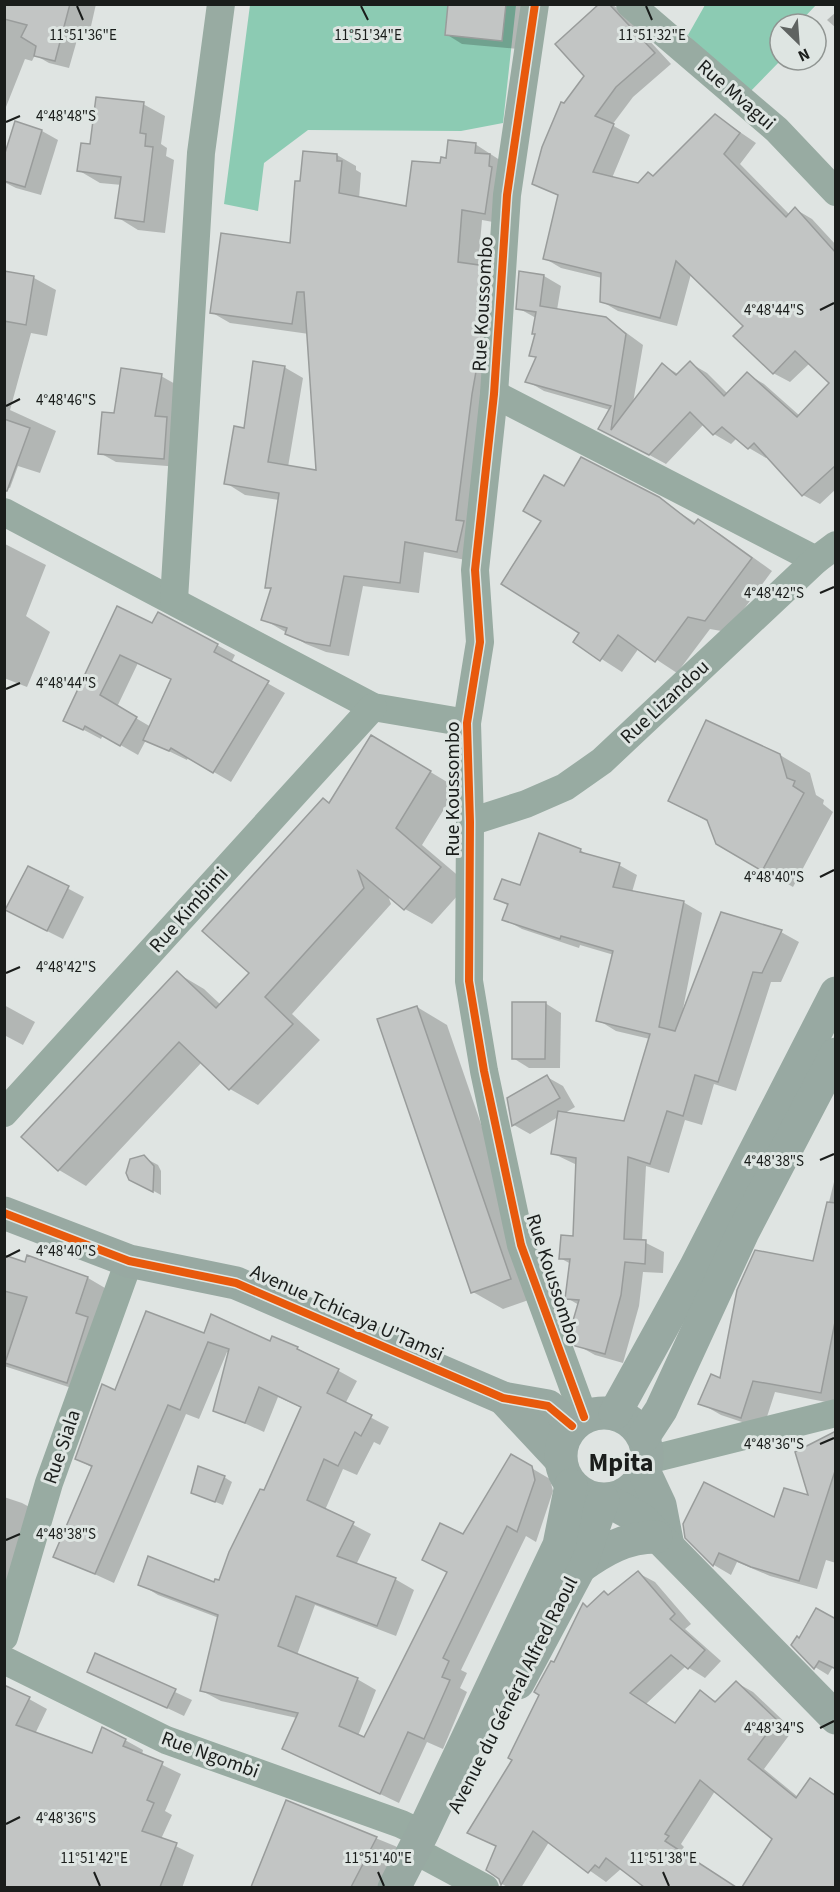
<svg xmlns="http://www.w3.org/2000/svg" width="840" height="1892" font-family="'Source Sans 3',sans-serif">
  <rect width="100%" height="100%" fill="#dfe4e2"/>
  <g fill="#8ccbb3">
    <path d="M250 5H516L503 123 461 131 308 130 264 163 258 211 224 204Z"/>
    <path d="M705 5H816L798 24H780L781 60 745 97 688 35Z"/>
  </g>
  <g fill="#0003" fill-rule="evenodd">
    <path d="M4 4H96L89 35 79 33 69 68 49 63 35 55 32 61 25 59 4 112Z"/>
    <path d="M449 4H523L518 49 462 44 446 34Z"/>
    <path d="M601 4H611L622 11 671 64 633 97 612 125 630 135 612 178 639 184 654 177 715 115 756 143 740 164 790 215 795 209 812 219 836 245V489L820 504 803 495 768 456 766 458 749 448 737 438 731 444 714 434 704 424 666 464 600 428 610 410 544 391 527 381 537 358 531 355 536 334V318L518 308 520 273 544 276 561 286 557 310 606 318 643 345 633 403 663 365 678 374 690 363 707 373 728 394 747 374 764 384 800 416 831 382 810 363 790 382 773 373 746 326 691 274 677 326 618 311 601 301 602 278 561 268 544 258 559 196 534 183 565 105 585 76Z"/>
    <path d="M836 12V28L827 20Z"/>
    <path d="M143 104 165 116 161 144 167 148 166 156 174 160 165 233 138 230 117 217 122 185 100 183 78 170 91 146Z"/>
    <path d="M16 123 42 131 58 140 41 195 16 188 4 182V162Z"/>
    <path d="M475 144 509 166 504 224 482 220 478 266 485 267 505 279 476 562 424 552 419 593 363 586 349 656 326 652 306 644 263 619 272 590 267 587 279 500 245 495 226 483 245 430 284 367 303 378 288 467 318 471 309 334 230 323 211 312 292 245 302 183 337 155 356 166V170L361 173 359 199 408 208 441 165Z"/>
    <path d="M4 273 34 278 56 290 47 336 31 333 10 410 56 431 40 473 18 466 10 488 4 486Z"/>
    <path d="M161 376 177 385 180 467 116 462 100 453 116 415Z"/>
    <path d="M565 488 658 499 696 523 698 521 719 533 772 571 727 632 710 629 677 673 639 648 622 672 575 642 581 633Z"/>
    <path d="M5 544 46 565 26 616 50 632 27 687 4 678Z"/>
    <path d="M118 608 153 625 217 645 235 655 231 663 285 693 231 782 188 757 187 760 146 740 138 755 103 735 101 739 65 720ZM138 663 172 680 151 727 117 707Z"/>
    <path d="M399 753 457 788 422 845 468 884 432 924 405 909 387 893 391 904 292 1014 320 1040 258 1105 230 1089 202 1062 86 1186 59 1170 177 973 204 989 221 1005 251 973 330 804Z"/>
    <path d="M780 755 810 773 816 795 824 800 823 804 833 812 793 887 717 843 710 823 670 800Z"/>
    <path d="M580 850 591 857 619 865 637 875 632 892 683 902 702 913 682 1014 781 932 799 942 781 982H771L736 1091 714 1084 702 1125 685 1120 669 1173 646 1166 642 1241 664 1252 663 1273 643 1272 639 1306 623 1363 595 1355 577 1345 579 1305 567 1298 571 1264 560 1258 574 1237 577 1165 552 1153 558 1117 530 1134 514 1125 547 1077 563 1086 575 1107 565 1113 625 1123 650 1039 616 1031 598 1020 614 955 580 945 579 948 522 929 504 919 509 906 496 899Z"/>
    <path d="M29 868 84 897 63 939 23 919Z"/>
    <path d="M545 1003 561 1013 560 1068H529L513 1058Z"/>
    <path d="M4 1005 35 1022 23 1045 4 1035Z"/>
    <path d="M417 1007 447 1025 540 1296 503 1309 473 1292Z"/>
    <path d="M143 1157 158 1165 161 1171V1195L139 1183Z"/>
    <path d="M836 1174V1404L775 1392 763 1429 721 1415 700 1403 721 1380 814 1262Z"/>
    <path d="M4 1257 26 1264 28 1257 88 1278 105 1288 84 1392 4 1366Z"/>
    <path d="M205 1335 297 1348 357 1381 345 1404 389 1427 380 1445 374 1442 357 1475 343 1469 325 1510 371 1534 356 1565 395 1579 414 1590 396 1636 315 1605 297 1655 357 1679 376 1690 358 1736 365 1739 448 1573 424 1559 463 1536 511 1456 550 1479 553 1491 536 1542 526 1536 461 1670 467 1673 460 1688 467 1692 443 1749 427 1742 399 1803 284 1748 297 1718 221 1701 202 1691 219 1618 158 1595 140 1584 220 1582 265 1492 302 1408 278 1397 264 1432 215 1410 230 1353 227 1352 199 1419 186 1414 114 1583 55 1556 93 1468 77 1459 116 1392Z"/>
    <path d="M836 1471V1563L826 1560 817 1589 770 1576 737 1562 731 1575 714 1565 687 1537 775 1519 810 1498 803 1474Z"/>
    <path d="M224 1477 232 1482 223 1505 201 1496Z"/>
    <path d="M4 1497 22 1503 46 1516 5 1637Z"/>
    <path d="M638 1573 655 1582 691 1624 685 1629 721 1661 705 1678 686 1666 646 1704 676 1724 701 1692 717 1702 737 1683 753 1692 793 1730 764 1769 798 1797 811 1780 836 1795V1888H744L774 1839 715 1791 681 1844 684 1847 680 1852 736 1888H643L644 1886 622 1868 606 1882 549 1842 521 1888H509L502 1884 500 1878 497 1847 469 1833 514 1759 555 1664 588 1608 609 1596Z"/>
    <path d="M800 1640 833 1667 828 1675 815 1667Z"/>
    <path d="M96 1655 192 1700 184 1716 89 1671Z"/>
    <path d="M4 1695 29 1699 47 1709 35 1734 93 1755 125 1740 143 1750 142 1755 181 1774 165 1811 172 1815 161 1839 194 1855 182 1888H4Z"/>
    <path d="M287 1802 395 1846 423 1862 387 1888H253Z"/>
  </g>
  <g fill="#c2c5c4" stroke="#999c9b" stroke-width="1.5">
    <path d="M4 4H70L55 61 34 56 36 46 21 37 27 25 4 19Z"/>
    <path d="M448 4H506L502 41 445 35Z"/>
    <path d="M599 4H609L655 53 616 87 595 116 614 124 593 172 638 183 648 172 653 176 715 114 740 133 724 154 786 217 795 207 836 253V465L802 496 754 443 748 449 722 427 713 435 690 412 649 455 598 429 611 406 525 382 536 357 529 356 535 334H532L536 312 516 309 519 271 544 275 540 306 606 317 626 334 611 430 662 363 676 375 690 361 724 396 747 372 797 417 829 383 795 351 773 374 733 336 743 326 676 261 660 318 600 302 601 273 543 259 558 195 532 184 542 147 561 102 564 103 584 76 555 44Z"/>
    <path d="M96 97 144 102 140 133 146 134 145 146 153 147 144 222 115 218 121 177 77 171 81 143 90 144Z"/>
    <path d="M15 121 42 130 25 187 4 181V156Z"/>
    <path d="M448 140 476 143 475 153 490 154 489 166 492 167 485 214 462 210 458 262 486 266 480 349 472 394 456 520 464 521 457 552 405 542 400 583 344 576 330 646 305 642 285 634 287 628 261 620 271 588H265L279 493 224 484 234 426 244 428 253 361 285 366 268 462 316 470 304 292H297L292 324 210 313 221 233 290 243 295 181H300L303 151 337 154V161H342L339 193 406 206 412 161 440 163 441 157 446 158Z"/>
    <path d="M4 271 34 276 26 325 4 321Z"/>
    <path d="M121 368 162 374 155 416 167 417 164 459 98 454 102 412 114 413Z"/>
    <path d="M4 419 30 428 7 491H4Z"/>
    <path d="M581 457 659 497 694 524 698 519 752 558 705 621 688 617 655 662 618 635 600 661 573 642 579 633 501 584 541 521 523 511 544 475 564 486Z"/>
    <path d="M117 606 152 623 158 612 218 644 214 652 269 681 213 773 171 748 169 751 143 740 171 679 120 655 100 695 137 717 120 746 85 726 83 730 63 721Z"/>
    <path d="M706 720 780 754 787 778 795 781 793 786 804 793 762 871 716 844 707 820 668 801Z"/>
    <path d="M371 735 431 771 396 828 441 867 404 910 358 871 364 888 265 997 293 1024 229 1090 179 1042 58 1171 21 1137 177 971 216 1008 249 973 202 931 323 798 329 803Z"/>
    <path d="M539 833 581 849 580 852 620 863 613 887 684 901 659 1027 675 1031 721 912 782 930 762 973 753 972 718 1082 695 1075 683 1116 667 1111 650 1164 628 1157 624 1239 646 1240 645 1264 625 1262 621 1295 605 1354 575 1346 570 1331 579 1300 565 1299 570 1259H559L561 1235 573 1236 576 1158 551 1154 558 1111 624 1121 650 1034 596 1021 613 951 561 936 560 939 502 920 508 904 494 899 502 879 520 885Z"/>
    <path d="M28 866 69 886 47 931 5 910Z"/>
    <path d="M512 1002H546L545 1059H512Z"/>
    <path d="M417 1006 511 1279 471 1293 377 1019Z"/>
    <path d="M547 1075 560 1098 512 1126 507 1098Z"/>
    <path d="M144 1155 154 1166 153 1192 129 1180 126 1173 130 1159Z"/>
    <path d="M827 1202 836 1203V1317L821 1393 753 1381 741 1418 698 1404 711 1374 720 1378 737 1290 755 1250 813 1261Z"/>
    <path d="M4 1255 25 1262 27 1255 88 1277 76 1313 88 1317 67 1383 5 1363 27 1297 4 1291Z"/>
    <path d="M146 1311 204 1333 211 1314 270 1341 272 1336 298 1347 297 1349 339 1369 327 1393 372 1415 361 1436 355 1432 338 1466 324 1459 307 1500 354 1522 337 1556 396 1578 377 1626 296 1596 278 1646 358 1678 339 1726 364 1737 447 1572 422 1560 440 1523 463 1534 511 1454 532 1466 535 1480 517 1532 507 1526 443 1658 449 1661 442 1677 450 1680 424 1739 408 1732 380 1794 282 1749 298 1713 200 1691 218 1615 138 1585 148 1556 214 1582 215 1579 219 1580 229 1552 260 1489 264 1490 301 1407 259 1387 245 1423 213 1411 229 1349 208 1342 180 1410 168 1405 95 1574 53 1557 92 1466 75 1459 102 1384 115 1390Z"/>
    <path d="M836 1431V1468L799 1581 751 1567 719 1553 713 1566 685 1538 683 1524 704 1482 774 1517 784 1488 808 1495 795 1452Z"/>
    <path d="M198 1466 225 1476 215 1502 191 1493Z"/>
    <path d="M638 1571 675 1614 670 1619 705 1650 688 1669 671 1655 630 1693 675 1723 700 1690 715 1702 736 1681 777 1720 748 1759 796 1798 810 1778 836 1796V1887H742L772 1839 700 1780 665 1834 669 1836 665 1841 736 1887H644L606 1858 599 1868 595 1865 588 1873 533 1831 501 1885 499 1879 486 1870 496 1846 467 1833 512 1760 508 1758 539 1695 534 1692 551 1661 554 1662 583 1603 587 1607 604 1591 608 1595Z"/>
    <path d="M816 1608 836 1619V1669L819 1661 814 1669 791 1645 797 1636 799 1638Z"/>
    <path d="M95 1653 176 1689 167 1708 87 1672Z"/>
    <path d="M4 1685 30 1697 16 1725 92 1753 102 1727 126 1739 123 1746 163 1762 147 1800 154 1803 142 1831 177 1843 160 1887H4Z"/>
    <path d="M286 1800 377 1837 351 1887H251Z"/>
  </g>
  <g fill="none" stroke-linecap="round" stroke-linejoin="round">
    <g stroke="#98aba2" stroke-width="28">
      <path d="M535 4 507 195 494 394 475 570 480 642 467 723 470 822 469 981 484 1071 521 1245 584 1417"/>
      <path d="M630 4 777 130 836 192"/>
      <path d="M494 394 816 560"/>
      <path d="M4 512 373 707 467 723"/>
      <path d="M174 600 201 153 221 4"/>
      <path d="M470 822 526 804 565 787 602 761 816 560 836 545"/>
      <path d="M4 1113 373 707"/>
      <path d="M648 1460 836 1413"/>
      <path d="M4 1637 49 1483 129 1261"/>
      <path d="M4 1660 166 1740 401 1824 422 1834"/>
      <path d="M429 1858 485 1888"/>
    </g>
    <g stroke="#98a9a2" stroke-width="33">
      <path d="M4 1213 129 1261 236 1283 503 1398 548 1406 572 1426"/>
      <path d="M503 1398 560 1459"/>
      <circle cx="604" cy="1456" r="43"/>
      <path d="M615 1413 695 1268 836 993"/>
      <path d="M644 1436 661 1410 743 1232 836 1054"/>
      <path d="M645 1473 660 1505 668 1546"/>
      <path d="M606 1500 641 1519 836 1718"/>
      <path d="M580 1567C604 1550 626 1537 656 1537"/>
      <path d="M518 1683 580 1567 603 1500"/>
      <path d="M394 1888 422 1834 559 1545 571 1485"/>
    </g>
    <defs>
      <g id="cycleway">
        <path d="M535 4 507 195 494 394 475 570 480 642 467 723 470 822 469 981 484 1071 521 1245 584 1417"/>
        <path d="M4 1213 129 1261 236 1283 503 1398 548 1406 572 1426"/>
      </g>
    </defs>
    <use href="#cycleway" stroke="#dee5e2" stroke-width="11"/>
    <use href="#cycleway" stroke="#e8590c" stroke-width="8"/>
  </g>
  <path fill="none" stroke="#1a1d1b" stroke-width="2" d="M77 6 83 20M361 6 368 20M646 6 652 20M6 122 20 116M820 310 834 303M6 406 20 399M820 593 834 587M6 689 20 683M820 877 834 870M6 973 20 967M820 1160 834 1154M6 1257 20 1250M820 1444 834 1438M6 1540 20 1534M820 1728 834 1721M6 1824 20 1817M94 1872 100 1886M378 1872 384 1886M663 1872 669 1886"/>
  <g text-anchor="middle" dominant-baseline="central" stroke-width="6" stroke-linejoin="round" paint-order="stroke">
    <g font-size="20" fill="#1a1d1b" stroke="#dee5e2">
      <text transform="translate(736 95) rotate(41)">Rue Mvagui</text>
      <text transform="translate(483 304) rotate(-87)">Rue Koussombo</text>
      <text transform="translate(665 702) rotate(-43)">Rue Lizandou</text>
      <text transform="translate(453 789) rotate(-90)">Rue Koussombo</text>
      <text transform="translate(189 910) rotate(-48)">Rue Kimbimi</text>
      <text transform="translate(553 1279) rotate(72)">Rue Koussombo</text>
      <text transform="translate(347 1313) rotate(24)">Avenue Tchicaya U'Tamsi</text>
      <text transform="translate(62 1447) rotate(-71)">Rue Siala</text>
      <text transform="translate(513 1695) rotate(-63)">Avenue du Général Alfred Raoul</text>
      <text transform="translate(210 1755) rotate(20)">Rue Ngombi</text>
    </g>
    <g font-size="26" font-weight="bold" fill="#1a1d1b" stroke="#dee5e2">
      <text x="621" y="1462">Mpita</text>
    </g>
  </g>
  <g font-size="15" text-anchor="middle" fill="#1a1d1b" stroke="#dee5e2" stroke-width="6" stroke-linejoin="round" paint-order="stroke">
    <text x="83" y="40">11°51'36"E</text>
    <text x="368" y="40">11°51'34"E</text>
    <text x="652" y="40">11°51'32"E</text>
    <text x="66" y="121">4°48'48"S</text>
    <text x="774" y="315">4°48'44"S</text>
    <text x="66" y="405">4°48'46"S</text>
    <text x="774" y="598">4°48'42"S</text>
    <text x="66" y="688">4°48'44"S</text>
    <text x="774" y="882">4°48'40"S</text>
    <text x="66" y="972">4°48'42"S</text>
    <text x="774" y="1166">4°48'38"S</text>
    <text x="66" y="1256">4°48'40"S</text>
    <text x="774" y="1449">4°48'36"S</text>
    <text x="66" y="1539">4°48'38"S</text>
    <text x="774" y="1733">4°48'34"S</text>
    <text x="66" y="1823">4°48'36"S</text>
    <text x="94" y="1863">11°51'42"E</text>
    <text x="378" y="1863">11°51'40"E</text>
    <text x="663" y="1863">11°51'38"E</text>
  </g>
  <rect width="840" height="1892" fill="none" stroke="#1a1d1b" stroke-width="12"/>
  <g transform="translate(798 42) rotate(155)"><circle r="28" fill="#dee5e2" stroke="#909592" stroke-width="1.5"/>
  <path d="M0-4.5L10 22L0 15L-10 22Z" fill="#5f6361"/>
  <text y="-9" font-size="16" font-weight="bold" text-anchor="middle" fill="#1a1d1b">N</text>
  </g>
</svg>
